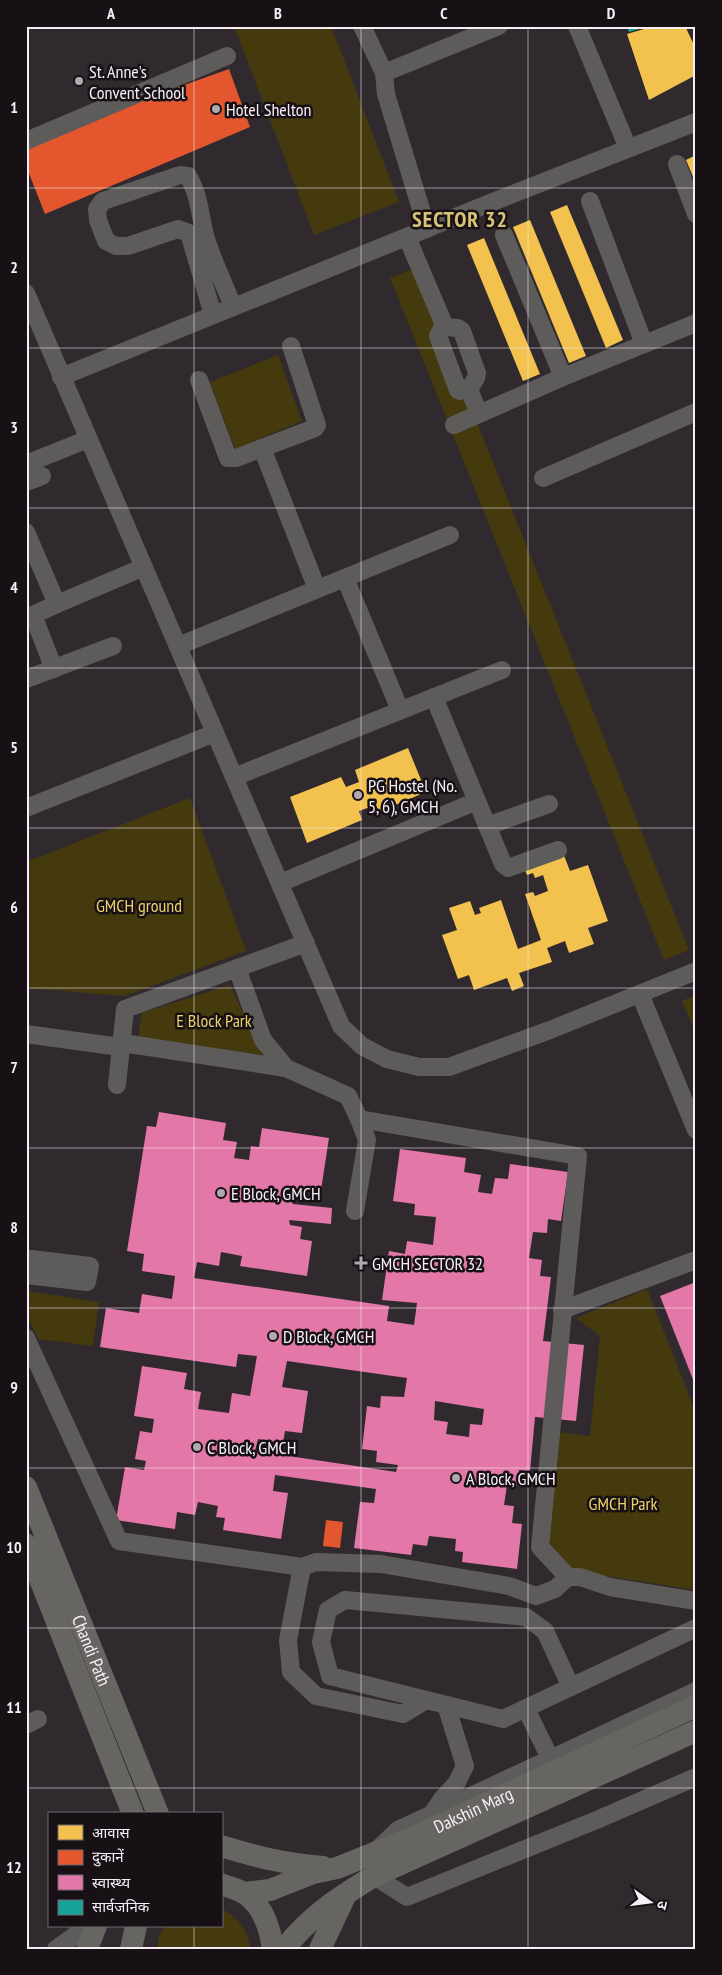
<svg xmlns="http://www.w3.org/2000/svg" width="722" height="1975" font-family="'PT Sans Narrow','Noto Sans Devanagari',sans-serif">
  <rect width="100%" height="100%" fill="#302a2f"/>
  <g fill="#453a0e">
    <path d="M234 26H331L399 202 314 235Z"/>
    <path d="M415 268 689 950 664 960 390 278Z"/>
    <path d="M278 355 302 421 235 449 210 382Z"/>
    <path d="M190 798 246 951 124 996 26 988V862Z"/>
    <path d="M230 985 263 1055 138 1038 142 1013Z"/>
    <path d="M696 995V1034L682 1001Z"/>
    <path d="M647 1289 696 1413V1590L572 1571 546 1544 557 1432 590 1436 600 1336 576 1318Z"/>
    <path d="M26 1291 99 1302 93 1346 38 1339 31 1323 26 1319Z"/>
    <path d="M221 1908C240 1920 246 1927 251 1949H157L159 1936 165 1926H221Z"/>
  </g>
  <g fill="#f2c14e">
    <path d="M654 26H685L696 49V75L649 100 627 34Z"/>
    <path d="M696 155V184L686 160Z"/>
    <path d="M567 205 623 340 606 348 550 212Z"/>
    <path d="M530 220 586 356 569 363 513 227Z"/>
    <path d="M484 238 540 374 523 381 467 245Z"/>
    <path d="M408 748 426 792 374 814 370 807 359 811 362 820 307 843 290 797 341 777 346 787 359 782 355 770Z"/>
    <path d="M563 853 570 871 588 865 608 921 588 928 594 944 569 953 565 941 547 948 552 962 519 973 524 986 512 991 507 978 474 990 469 975 458 979 442 935 457 930 449 908 470 901 475 915 481 913 479 908 501 900 518 949 541 940 525 894 533 892 535 896 548 891 543 875 535 878 533 873 527 875 524 867Z"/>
  </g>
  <g fill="#e4572e">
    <path d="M229 69 250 127 45 214 26 166V142Z"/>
    <path d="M326 1520 343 1522 340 1548 323 1546Z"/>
  </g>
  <g fill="#e377a8" fill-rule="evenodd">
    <path d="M159 1112 226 1123 223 1140 237 1142 234 1158 249 1160 251 1146 259 1147 262 1128 329 1138 321 1190 306 1188 304 1199 289 1197 293 1204 332 1208 331 1224 289 1220 290 1225 302 1227 300 1239 312 1241 307 1276 240 1266 242 1256 221 1252 219 1266 197 1262 194 1278 389 1306 387 1321 414 1325 417 1303 382 1300 389 1251 405 1254 407 1241 433 1245 436 1217 414 1215 415 1204 393 1201 400 1149 466 1158 464 1172 481 1175 478 1192 492 1194 495 1178 508 1179 510 1164 568 1172 561 1221 548 1219 547 1233 533 1232 529 1258 542 1260 540 1276 551 1277 543 1341 584 1345 576 1421 535 1417 530 1471 519 1470 517 1486 507 1485 504 1505 514 1506 512 1523 522 1524 517 1569 462 1562 463 1552 455 1551 456 1539 429 1536 427 1546 413 1544 411 1555 354 1548 360 1502 374 1503 376 1489 275 1475 273 1491 288 1493 281 1539 223 1530 225 1518 216 1517 218 1506 198 1502 195 1515 177 1512 175 1529 116 1520 125 1467 144 1470 146 1461 135 1459 140 1431 152 1433 154 1419 134 1416 142 1366 187 1373 184 1389 201 1392 198 1409 229 1413 232 1393 250 1396 257 1356 238 1354 236 1367 100 1347 106 1308 139 1313 142 1294 172 1299 175 1276 142 1271 144 1254 127 1251 147 1126 156 1127ZM287 1361 407 1378 404 1397 381 1396 380 1408 367 1406 362 1449 377 1451 376 1462 398 1465 396 1472 255 1451 258 1439 283 1443 285 1431 302 1433 308 1391 282 1387ZM435 1401 484 1409 482 1425 470 1424 469 1437 446 1434 448 1422 434 1420Z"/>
    <path d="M696 1282V1387L660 1296Z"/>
  </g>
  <path fill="#17a398" d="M627 26H645V27L629 32Z"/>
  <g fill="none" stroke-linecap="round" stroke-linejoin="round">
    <g stroke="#5e5c5b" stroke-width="18">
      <path d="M362 26 384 73 386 94 427 229"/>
      <path d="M577 26 628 148"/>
      <path d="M384 73 499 26"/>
      <path d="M26 141 227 56"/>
      <path d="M677 164 696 214"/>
      <path d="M590 201 644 344"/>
      <path d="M504 235 563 377"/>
      <path d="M407 237 445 327 458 328 462 331 477 373 476 378 469 389 479 414"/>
      <path d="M26 293 341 1026 362 1046 387 1059 419 1067H449L550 1030 696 971"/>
      <path d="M213 315 189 233 178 229 128 246H116L106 241 98 220 97 209 103 201 180 175 188 176C199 194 200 215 205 235 211 258 225 285 233 307"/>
      <path d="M445 327 441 330 438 336 458 390 460 391 469 389"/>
      <path d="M61 377 490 203 696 122"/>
      <path d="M199 380 228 458H236L315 428 317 425 291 346"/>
      <path d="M454 425 563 377 696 323"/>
      <path d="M262 448 317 589"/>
      <path d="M26 464 88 439"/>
      <path d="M543 478 696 412"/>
      <path d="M26 482 42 476"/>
      <path d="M26 532 57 604 144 567"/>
      <path d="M345 578 400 710"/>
      <path d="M178 646 450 535"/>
      <path d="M54 669 33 615 57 604"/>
      <path d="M26 679 113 646"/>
      <path d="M434 697 503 864 508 868 558 850"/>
      <path d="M234 777 502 670"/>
      <path d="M26 808 215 733"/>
      <path d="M487 826 549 804"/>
      <path d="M280 883 477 801"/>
      <path d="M237 968 263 1040 286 1068 348 1096 359 1119 367 1140 355 1211"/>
      <path d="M640 994 696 1130"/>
      <path d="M26 1034 120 1047 129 1044 286 1068"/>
      <path d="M117 1085 125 1009 306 943"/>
      <path d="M359 1119 578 1156 540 1547 568 1577H580L610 1587 696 1601"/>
      <path d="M26 1265 31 1259 90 1266 87 1282 26 1275"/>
      <path d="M562 1310 696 1260"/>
      <path d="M26 1338 119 1541 302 1567 316 1562 381 1564 509 1586 536 1596 555 1589 568 1577"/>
      <path d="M302 1567 288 1640 291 1672 316 1696 403 1714 426 1700"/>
      <path d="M571 1687 545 1631 526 1617 345 1600 328 1610 321 1642 330 1676 503 1719 696 1628"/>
      <path d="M526 1709 550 1758"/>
      <path d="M26 1725 38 1719"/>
      <path d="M434 1811 442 1799 456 1784 465 1766 446 1705"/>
      <path d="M378 1849 398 1830 696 1691"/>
      <path d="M374 1876 407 1897 599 1819 696 1777"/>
      <path d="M56 1949 88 1926"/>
    </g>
    <g stroke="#666562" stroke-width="22">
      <path id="s1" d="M26 1487 158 1814"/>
      <path d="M26 1544 133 1814"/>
      <path d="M221 1846C257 1857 285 1864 323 1867"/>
      <path d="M221 1884C228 1887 237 1889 244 1893 263 1905 270 1928 273 1949"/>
      <path id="s2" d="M244 1893 270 1890 313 1873 337 1868 412 1838 696 1706"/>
      <path d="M87 1949 96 1926"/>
      <path d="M131 1949 136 1926"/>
      <path d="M284 1949C311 1915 338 1898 374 1876L696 1731"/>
      <path d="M320 1949 346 1894"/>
    </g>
  </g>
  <path fill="none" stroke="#f8eef6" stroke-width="1" stroke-opacity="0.55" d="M194 26V1814M361 26V1949M528 26V1949M26 188H696M26 348H696M26 508H696M26 668H696M26 828H696M26 988H696M26 1148H696M26 1308H696M26 1468H696M26 1628H696M26 1788H696M194 1926V1949"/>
  <g fill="#b2a9b0" stroke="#171116" stroke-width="2">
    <circle cx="79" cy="81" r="5"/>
    <circle cx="216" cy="109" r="5"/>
    <circle cx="358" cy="795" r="5"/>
    <circle cx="221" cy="1193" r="5"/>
    <path d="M358.5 1255.5h5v5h5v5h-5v5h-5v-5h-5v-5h5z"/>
    <circle cx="273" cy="1336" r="5"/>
    <circle cx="197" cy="1447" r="5"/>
    <circle cx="456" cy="1478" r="5"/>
  </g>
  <g text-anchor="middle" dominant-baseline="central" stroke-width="5" stroke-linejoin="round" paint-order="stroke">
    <g font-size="18" fill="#f8eef6" stroke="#171116" text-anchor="start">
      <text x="89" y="71">St. Anne's<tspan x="89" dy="21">Convent School</tspan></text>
      <text x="226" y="109">Hotel Shelton</text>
      <text x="368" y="785">PG Hostel (No.<tspan x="368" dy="21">5, 6), GMCH</tspan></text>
      <text x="231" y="1193">E Block, GMCH</text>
      <text x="372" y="1263">GMCH SECTOR 32</text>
      <text x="283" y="1336">D Block, GMCH</text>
      <text x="207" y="1447">C Block, GMCH</text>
      <text x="466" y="1478">A Block, GMCH</text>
    </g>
    <g font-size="18" fill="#edd169" stroke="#171116">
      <text x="139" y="905">GMCH ground</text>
      <text x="214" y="1020">E Block Park</text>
      <text x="623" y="1503">GMCH Park</text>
    </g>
    <g font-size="18" fill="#f8eef6" stroke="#171116">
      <text stroke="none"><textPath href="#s1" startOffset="176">Chandi Path</textPath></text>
      <text stroke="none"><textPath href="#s2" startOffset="245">Dakshin Marg</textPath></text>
    </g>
    <g font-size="22" font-weight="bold" letter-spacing="1" fill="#d7c275" stroke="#171116">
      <text x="460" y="219">SECTOR 32</text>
    </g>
  </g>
  <rect width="722" height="1975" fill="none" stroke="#171116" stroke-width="55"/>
  <rect x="48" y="1812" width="175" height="115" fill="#171116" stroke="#716970"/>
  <rect x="58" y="1825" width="25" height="15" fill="#f2c14e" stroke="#716970"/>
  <text x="92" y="1838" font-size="15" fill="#f8eef6">आवास</text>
  <rect x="58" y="1850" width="25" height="15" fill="#e4572e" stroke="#716970"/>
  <text x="92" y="1862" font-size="15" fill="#f8eef6">दुकानें</text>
  <rect x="58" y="1875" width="25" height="15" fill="#e377a8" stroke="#716970"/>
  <text x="92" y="1888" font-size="15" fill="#f8eef6">स्वास्थ्य</text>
  <rect x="58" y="1900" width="25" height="15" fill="#17a398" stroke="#716970"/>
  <text x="92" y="1912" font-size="15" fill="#f8eef6">सार्वजनिक</text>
  <g transform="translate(650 1902) rotate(104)" stroke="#171116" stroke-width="4" paint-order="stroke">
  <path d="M0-4L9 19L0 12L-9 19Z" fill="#f8eef6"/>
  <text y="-8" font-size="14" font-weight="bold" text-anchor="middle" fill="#f8eef6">उ</text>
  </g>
  <rect x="28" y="28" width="666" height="1920" fill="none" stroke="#f8eef6" stroke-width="2"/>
  <g font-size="16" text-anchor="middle" font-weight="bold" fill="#f8eef6">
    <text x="111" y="19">A</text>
    <text x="278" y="19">B</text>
    <text x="444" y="19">C</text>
    <text x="611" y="19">D</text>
    <text x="14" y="113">1</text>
    <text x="14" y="273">2</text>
    <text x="14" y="433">3</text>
    <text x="14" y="593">4</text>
    <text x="14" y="753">5</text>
    <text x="14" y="913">6</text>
    <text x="14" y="1073">7</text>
    <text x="14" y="1233">8</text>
    <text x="14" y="1393">9</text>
    <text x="14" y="1553">10</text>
    <text x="14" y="1713">11</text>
    <text x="14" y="1873">12</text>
  </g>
</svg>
